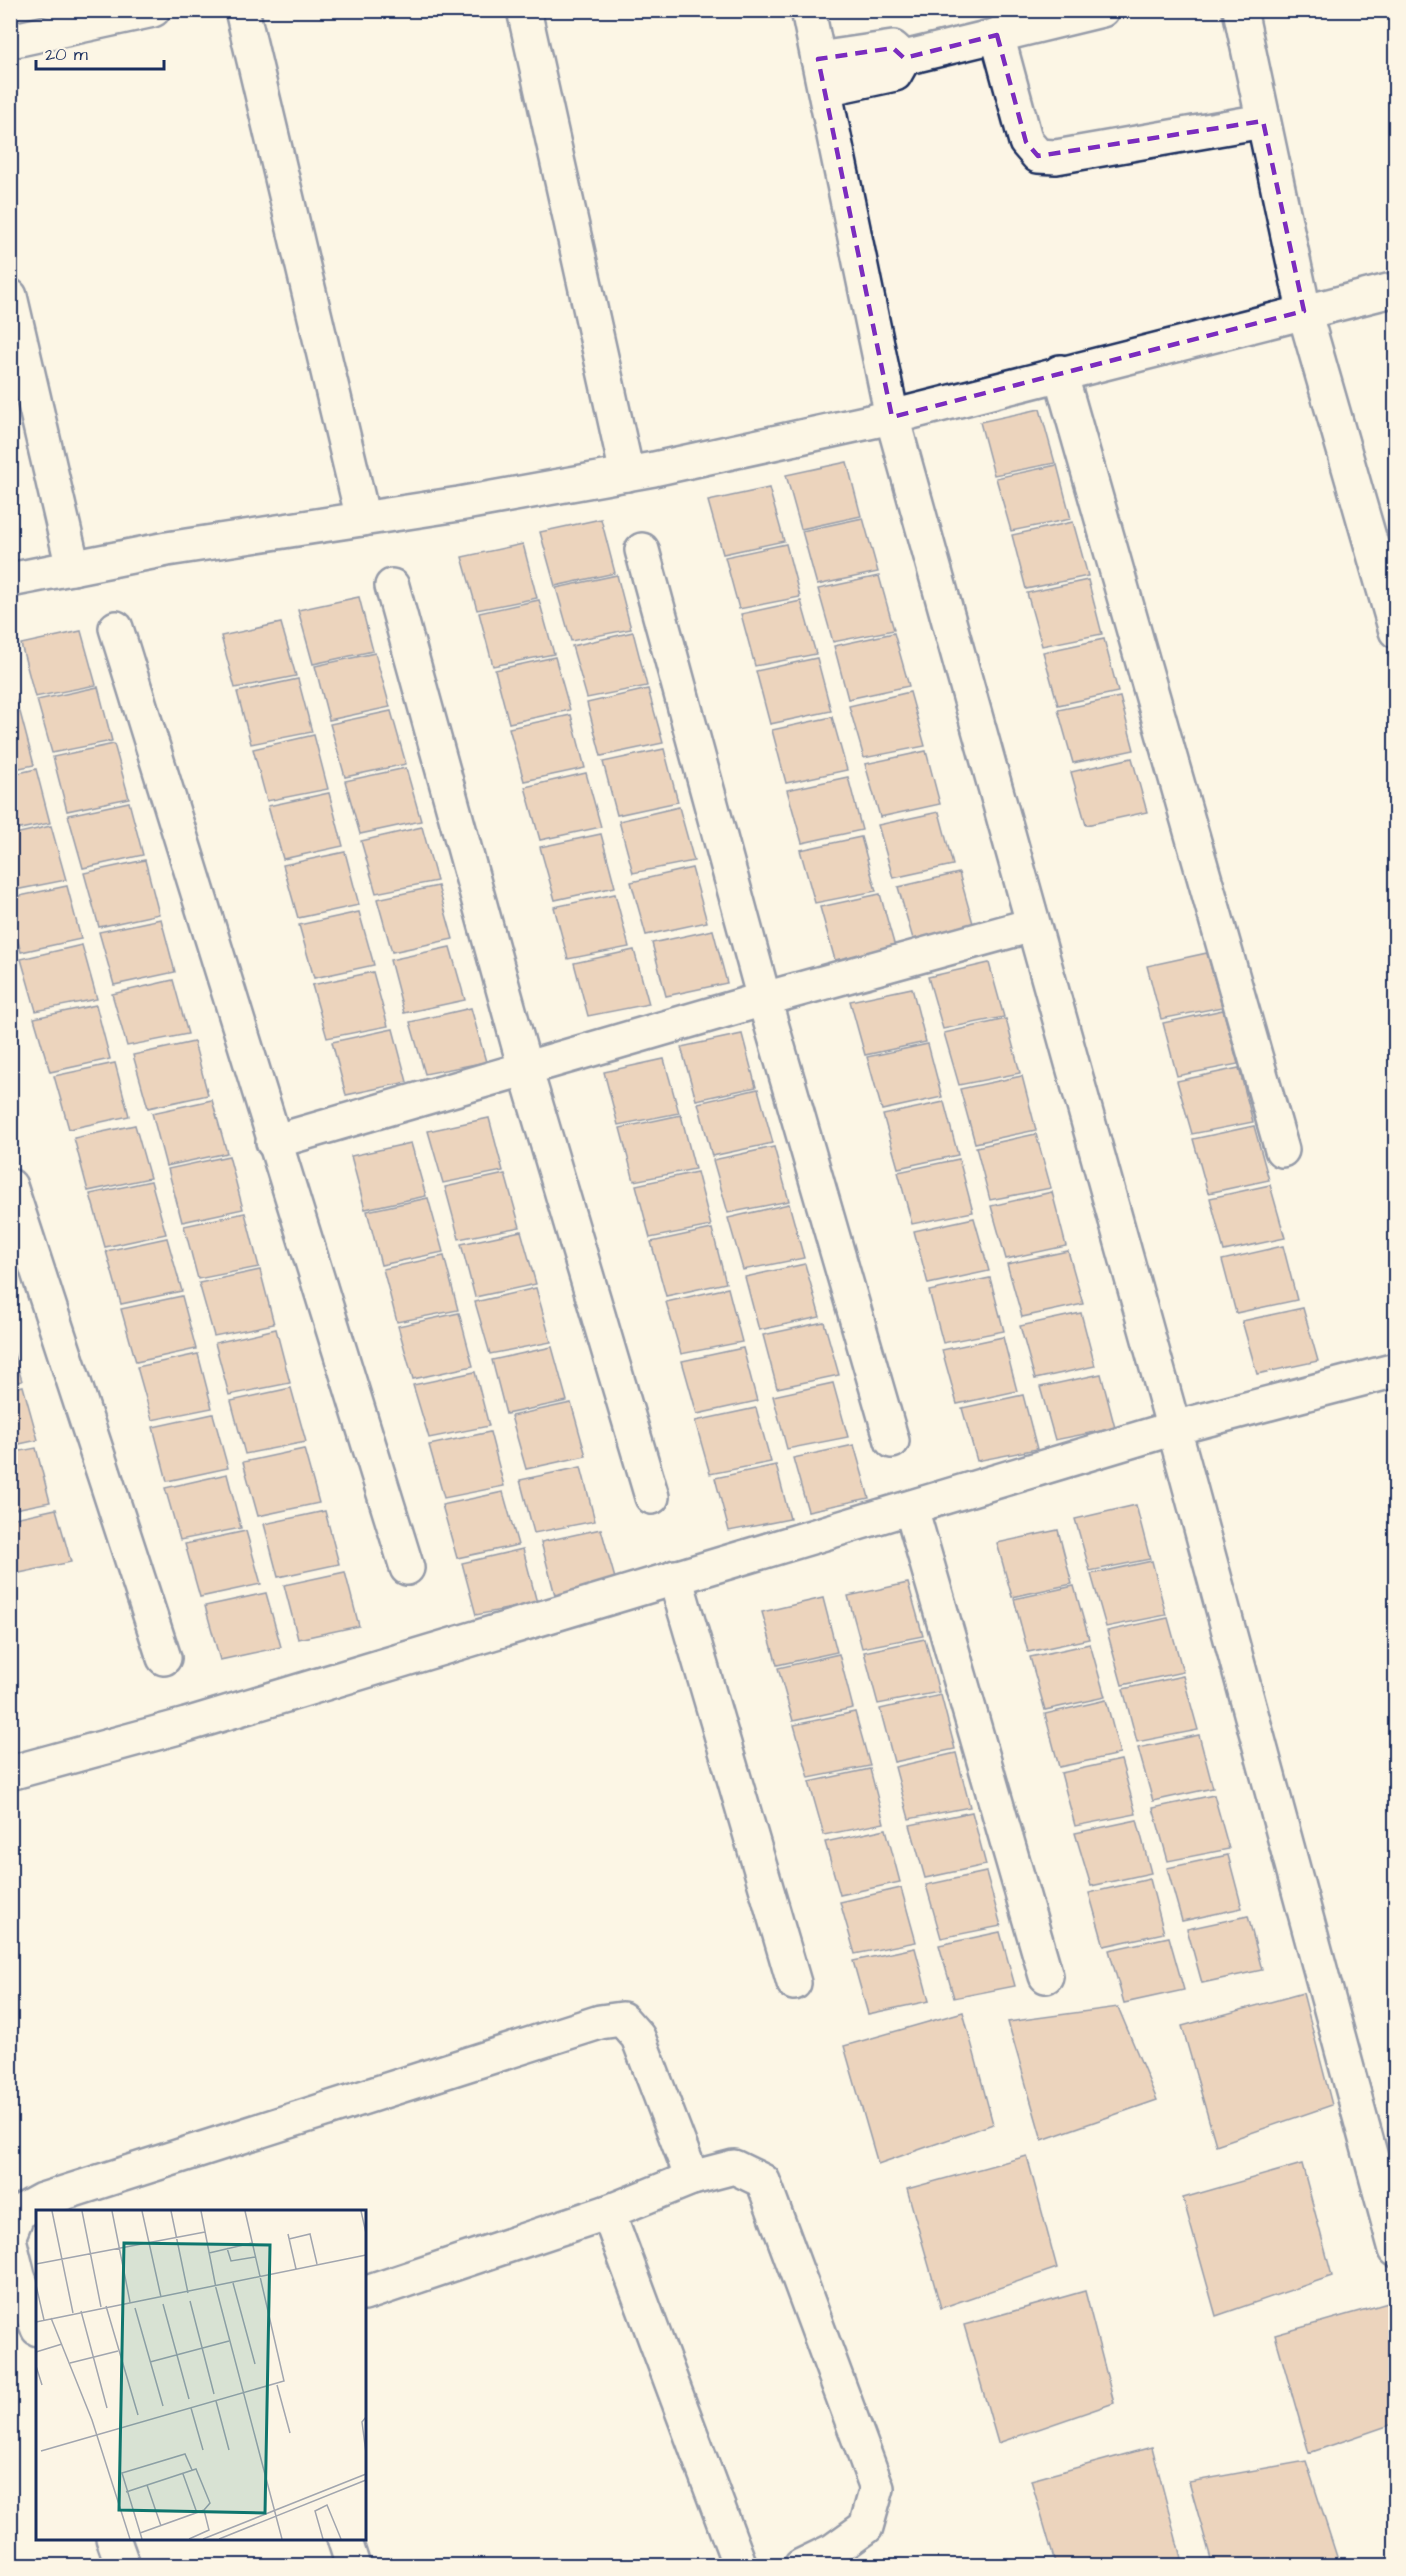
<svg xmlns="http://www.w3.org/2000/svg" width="1406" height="2576" font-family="'Architects Daughter',sans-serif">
  <rect width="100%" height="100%" fill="#fcf5e5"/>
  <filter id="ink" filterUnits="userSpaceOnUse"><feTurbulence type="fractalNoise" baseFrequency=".0167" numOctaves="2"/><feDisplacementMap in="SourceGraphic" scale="12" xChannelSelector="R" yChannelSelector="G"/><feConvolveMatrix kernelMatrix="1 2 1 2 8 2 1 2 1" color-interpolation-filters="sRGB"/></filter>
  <g filter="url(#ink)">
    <g fill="#daab8c" stroke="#1b2f5e" stroke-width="1.5">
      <path d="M1040 409 1055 463 994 475 980 422Z"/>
      <path d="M847 462 861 516 801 529 786 475Z"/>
      <path d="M1057 465 1071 519 1011 531 996 478Z"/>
      <path d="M769 488 784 541 723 554 708 501Z"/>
      <path d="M863 518 878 572 817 585 802 531Z"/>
      <path d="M601 519 615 573 555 586 540 532Z"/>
      <path d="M1073 522 1088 576 1026 589 1012 535Z"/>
      <path d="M523 544 537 598 477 610 462 557Z"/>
      <path d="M786 544 800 597 739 609 725 557Z"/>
      <path d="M617 575 631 629 571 641 556 588Z"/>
      <path d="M879 576 894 630 833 642 818 589Z"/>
      <path d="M1088 580 1102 634 1042 646 1027 593Z"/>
      <path d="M359 597 373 651 313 664 298 610Z"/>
      <path d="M539 600 554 654 493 666 479 613Z"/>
      <path d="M801 601 816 654 755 666 741 614Z"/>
      <path d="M281 623 296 676 235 688 221 636Z"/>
      <path d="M81 631 96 685 35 697 21 644Z"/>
      <path d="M633 632 647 686 587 698 572 646Z"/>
      <path d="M894 633 909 686 848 699 834 646Z"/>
      <path d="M1104 639 1118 692 1058 705 1043 652Z"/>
      <path d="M375 653 390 707 329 720 315 666Z"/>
      <path d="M555 657 570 710 509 723 495 670Z"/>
      <path d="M817 658 831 711 770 724 756 671Z"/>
      <path d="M298 679 312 732 251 744 237 692Z"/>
      <path d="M10 681 18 709 10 711Z"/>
      <path d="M98 687 112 741 52 753 37 700Z"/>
      <path d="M648 689 663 743 601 756 587 703Z"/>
      <path d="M910 692 925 746 864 758 849 706Z"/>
      <path d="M1120 697 1134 750 1073 763 1058 710Z"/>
      <path d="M391 711 406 764 345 777 330 724Z"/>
      <path d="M20 712 34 765 10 770V714Z"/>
      <path d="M571 715 585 768 524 781 509 728Z"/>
      <path d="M832 717 847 770 786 783 772 730Z"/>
      <path d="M314 735 328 789 267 801 253 749Z"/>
      <path d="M114 744 129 798 67 811 53 757Z"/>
      <path d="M664 749 678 802 617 815 603 762Z"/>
      <path d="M926 751 940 804 880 817 865 764Z"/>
      <path d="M1132 758 1147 812 1086 825 1071 772Z"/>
      <path d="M406 768 421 821 360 834 345 781Z"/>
      <path d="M36 769 50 823 10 831V775Z"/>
      <path d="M586 773 601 827 540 840 525 787Z"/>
      <path d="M848 777 862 830 802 843 787 790Z"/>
      <path d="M329 793 343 846 283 859 268 806Z"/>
      <path d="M129 802 143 855 83 868 68 815Z"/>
      <path d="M679 807 694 861 633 873 619 821Z"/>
      <path d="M939 812 953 865 893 878 878 825Z"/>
      <path d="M51 826 66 880 10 891V835Z"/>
      <path d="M422 827 437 881 376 893 361 841Z"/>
      <path d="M601 834 615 887 555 900 540 847Z"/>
      <path d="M861 837 876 891 815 903 800 850Z"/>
      <path d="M345 852 359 905 298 918 283 865Z"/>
      <path d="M145 860 159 914 99 927 84 873Z"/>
      <path d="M692 868 707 922 646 935 631 882Z"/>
      <path d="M959 873 974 927 913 939 898 887Z"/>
      <path d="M67 886 81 939 21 952 10 915V898Z"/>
      <path d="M438 886 453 939 392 952 377 899Z"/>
      <path d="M615 894 629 947 568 959 554 907Z"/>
      <path d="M880 894 895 947 835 960 820 907Z"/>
      <path d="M359 912 374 965 314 978 299 925Z"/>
      <path d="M161 919 175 972 114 985 99 932Z"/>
      <path d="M713 930 727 983 666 996 652 943Z"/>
      <path d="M82 945 97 999 36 1011 21 959Z"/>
      <path d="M450 947 465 1000 404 1013 390 960Z"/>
      <path d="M634 950 649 1004 588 1016 574 963Z"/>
      <path d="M1207 953 1222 1007 1161 1019 1147 966Z"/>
      <path d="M989 963 1004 1017 943 1029 928 977Z"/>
      <path d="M373 972 388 1026 327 1038 312 985Z"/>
      <path d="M173 980 188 1034 127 1046 112 994Z"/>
      <path d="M912 988 926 1042 865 1055 850 1001Z"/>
      <path d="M96 1005 110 1059 50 1072 34 1018Z"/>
      <path d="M471 1008 486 1062 425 1074 410 1022Z"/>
      <path d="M1223 1010 1238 1064 1177 1076 1163 1023Z"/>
      <path d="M1006 1019 1020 1073 959 1085 944 1033Z"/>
      <path d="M393 1029 407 1082 346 1095 332 1042Z"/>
      <path d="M742 1034 756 1087 696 1100 681 1047Z"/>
      <path d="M194 1042 208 1095 148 1108 133 1055Z"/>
      <path d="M928 1044 942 1097 882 1110 867 1057Z"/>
      <path d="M664 1059 679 1113 618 1125 604 1072Z"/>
      <path d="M115 1063 129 1116 69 1129 54 1076Z"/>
      <path d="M1239 1068 1253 1122 1192 1134 1177 1081Z"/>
      <path d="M1022 1076 1036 1130 975 1143 960 1089Z"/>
      <path d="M758 1089 773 1143 712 1156 698 1103Z"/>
      <path d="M212 1100 227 1153 166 1166 152 1113Z"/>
      <path d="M944 1102 958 1155 898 1168 883 1115Z"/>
      <path d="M681 1115 695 1169 634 1181 620 1128Z"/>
      <path d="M489 1118 503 1171 443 1183 428 1131Z"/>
      <path d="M135 1125 150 1178 88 1191 74 1138Z"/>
      <path d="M1254 1126 1269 1180 1208 1193 1193 1139Z"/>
      <path d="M1036 1134 1051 1188 990 1200 976 1147Z"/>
      <path d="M411 1143 426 1196 365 1209 351 1156Z"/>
      <path d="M774 1147 789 1201 728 1213 713 1160Z"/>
      <path d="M229 1156 243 1209 182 1222 168 1169Z"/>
      <path d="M959 1159 973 1212 912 1224 898 1172Z"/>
      <path d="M697 1172 711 1226 650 1238 636 1185Z"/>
      <path d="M505 1174 520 1227 459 1239 445 1187Z"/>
      <path d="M151 1181 166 1234 105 1247 90 1194Z"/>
      <path d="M1270 1185 1285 1238 1224 1251 1210 1198Z"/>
      <path d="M1052 1192 1066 1246 1006 1259 991 1206Z"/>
      <path d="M428 1198 443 1252 381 1265 367 1211Z"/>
      <path d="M789 1204 804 1258 743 1270 728 1218Z"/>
      <path d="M245 1213 259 1267 198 1279 184 1226Z"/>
      <path d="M974 1218 989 1271 928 1284 914 1231Z"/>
      <path d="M712 1229 726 1283 666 1296 651 1242Z"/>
      <path d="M521 1231 536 1284 475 1297 461 1244Z"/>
      <path d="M167 1238 182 1291 121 1304 106 1251Z"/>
      <path d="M1283 1246 1297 1300 1236 1313 1222 1260Z"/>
      <path d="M1068 1251 1083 1304 1022 1317 1007 1264Z"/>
      <path d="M444 1256 458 1310 397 1322 383 1269Z"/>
      <path d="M805 1264 820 1317 759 1330 745 1277Z"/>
      <path d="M260 1270 274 1324 214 1336 199 1283Z"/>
      <path d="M990 1278 1004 1331 943 1343 929 1291Z"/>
      <path d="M536 1288 551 1342 490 1354 475 1302Z"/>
      <path d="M728 1288 742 1342 681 1354 666 1302Z"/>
      <path d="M182 1296 196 1349 136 1362 121 1309Z"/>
      <path d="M1303 1308 1318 1361 1257 1374 1242 1321Z"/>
      <path d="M459 1313 473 1366 413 1379 398 1326Z"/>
      <path d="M1081 1313 1095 1366 1035 1379 1020 1326Z"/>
      <path d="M824 1322 839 1375 777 1388 763 1335Z"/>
      <path d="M276 1329 290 1383 229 1395 215 1343Z"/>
      <path d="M1003 1337 1017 1391 957 1404 942 1350Z"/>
      <path d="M10 1341 22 1381 10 1384Z"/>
      <path d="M552 1347 567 1401 506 1414 492 1360Z"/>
      <path d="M743 1348 757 1401 697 1414 682 1361Z"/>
      <path d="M198 1354 212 1408 152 1420 137 1367Z"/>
      <path d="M475 1372 489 1426 429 1438 413 1385Z"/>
      <path d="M1101 1374 1115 1428 1055 1440 1040 1387Z"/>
      <path d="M833 1383 848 1437 787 1449 773 1396Z"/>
      <path d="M23 1386 38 1440 10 1446V1389Z"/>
      <path d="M291 1388 306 1442 245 1454 231 1401Z"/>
      <path d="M1023 1395 1037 1449 977 1461 962 1408Z"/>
      <path d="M571 1403 586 1456 526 1469 511 1416Z"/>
      <path d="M756 1408 771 1462 710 1474 695 1421Z"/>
      <path d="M213 1414 228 1468 167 1481 153 1427Z"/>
      <path d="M490 1432 504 1486 444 1498 429 1445Z"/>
      <path d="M854 1445 869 1498 808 1511 793 1458Z"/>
      <path d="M36 1448 50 1502 10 1510V1453Z"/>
      <path d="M304 1449 319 1503 258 1516 243 1462Z"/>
      <path d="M776 1465 790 1519 729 1531 715 1478Z"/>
      <path d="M581 1467 595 1521 534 1533 520 1480Z"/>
      <path d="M227 1474 241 1528 180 1540 165 1488Z"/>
      <path d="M503 1492 518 1545 457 1558 442 1505Z"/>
      <path d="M1136 1505 1150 1559 1090 1571 1075 1519Z"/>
      <path d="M56 1509 71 1562 10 1575V1519Z"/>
      <path d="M325 1511 339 1564 278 1577 264 1524Z"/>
      <path d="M601 1529 616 1582 555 1595 541 1542Z"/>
      <path d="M1058 1530 1072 1584 1012 1597 997 1543Z"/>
      <path d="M246 1531 261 1584 200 1597 185 1544Z"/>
      <path d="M523 1549 537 1603 476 1615 462 1563Z"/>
      <path d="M1152 1561 1166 1615 1106 1627 1091 1574Z"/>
      <path d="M345 1572 359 1626 298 1639 284 1585Z"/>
      <path d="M908 1583 923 1636 862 1648 848 1596Z"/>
      <path d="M1074 1586 1089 1639 1028 1652 1014 1599Z"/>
      <path d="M266 1593 281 1647 220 1660 205 1606Z"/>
      <path d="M823 1598 837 1652 777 1665 762 1612Z"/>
      <path d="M1168 1618 1183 1672 1122 1685 1107 1631Z"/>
      <path d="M925 1639 939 1692 878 1704 864 1652Z"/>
      <path d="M1090 1644 1105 1697 1045 1710 1030 1657Z"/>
      <path d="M839 1654 853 1708 793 1721 778 1668Z"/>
      <path d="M1183 1676 1198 1730 1137 1742 1123 1689Z"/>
      <path d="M941 1695 955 1749 894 1762 880 1709Z"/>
      <path d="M1106 1700 1120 1754 1059 1767 1045 1714Z"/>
      <path d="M855 1712 870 1766 809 1778 794 1725Z"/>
      <path d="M1199 1735 1213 1788 1153 1801 1138 1748Z"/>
      <path d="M956 1753 970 1807 909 1819 895 1767Z"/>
      <path d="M1121 1760 1136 1814 1075 1826 1061 1773Z"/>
      <path d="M870 1769 884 1823 824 1835 809 1782Z"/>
      <path d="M1214 1795 1229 1849 1168 1861 1153 1808Z"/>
      <path d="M972 1812 986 1865 925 1878 910 1825Z"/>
      <path d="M1137 1820 1151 1873 1091 1886 1075 1833Z"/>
      <path d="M886 1829 900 1882 840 1895 825 1842Z"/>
      <path d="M1228 1855 1242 1908 1182 1921 1167 1868Z"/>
      <path d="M986 1872 1001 1926 941 1938 926 1885Z"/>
      <path d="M1150 1879 1164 1933 1104 1946 1089 1893Z"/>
      <path d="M901 1888 916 1942 855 1954 840 1902Z"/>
      <path d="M1248 1916 1262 1970 1202 1983 1187 1929Z"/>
      <path d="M1000 1932 1015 1986 954 1998 939 1945Z"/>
      <path d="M1169 1937 1184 1990 1124 2003 1109 1950Z"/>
      <path d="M915 1948 929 2001 868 2014 853 1961Z"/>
      <path d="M1303 1993 1332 2105 1216 2145 1182 2026Z"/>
      <path d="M1118 2007 1157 2100 1042 2140 1008 2022Z"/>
      <path d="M963 2012 993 2124 878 2164 844 2046Z"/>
      <path d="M1027 2156 1057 2268 941 2308 907 2189Z"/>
      <path d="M1302 2164 1332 2276 1216 2316 1183 2198Z"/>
      <path d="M1085 2291 1114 2403 998 2443 964 2325Z"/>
      <path d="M1395 2301 1396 2423 1309 2453 1275 2335Z"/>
      <path d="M1152 2447 1181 2558 1161 2566H1056L1031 2480Z"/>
      <path d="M1306 2461 1338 2560 1322 2566H1213L1189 2482Z"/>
    </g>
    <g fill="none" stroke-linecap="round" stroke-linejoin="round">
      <defs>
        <g id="street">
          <path d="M242 10 363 519"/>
          <path d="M524 10 627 474"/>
          <path d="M808 10 892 417 1184 1465 1396 2250"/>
          <path d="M1240 10 1304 311 1396 631"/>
          <path d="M997 35 1026 142 1038 156 1056 157 1263 121"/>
          <path d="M10 41 153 10"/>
          <path d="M818 59 893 48 904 58"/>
          <path d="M825 89 895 74 904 58 1102 10"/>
          <path d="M10 296 73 568"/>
          <path d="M1060 372 1282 1150"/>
          <path d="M642 550 764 999 892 1441"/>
          <path d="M10 580 167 549 459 504 654 469 892 417 1396 289"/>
          <path d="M392 586 525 1068 652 1497"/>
          <path d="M116 628 407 1568"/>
          <path d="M273 1142 764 999 1032 925"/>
          <path d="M10 1186 164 1658"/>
          <path d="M911 1508 1046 1976"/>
          <path d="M675 1577 794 1983"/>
          <path d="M10 1773 186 1725 1174 1428 1396 1370"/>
          <path d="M608 2212 740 2566"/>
          <path d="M10 2233 18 2213 42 2200 600 2022 622 2019 638 2037 692 2178"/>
          <path d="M10 2243 18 2276 38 2329"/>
          <path d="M364 2294 608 2212 692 2178 734 2167 763 2181 877 2488 866 2527 834 2550 801 2566"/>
          <path d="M113 2538 123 2566"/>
          <path d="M344 2538 353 2566"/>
        </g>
      </defs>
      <use href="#street" stroke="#1b2f5e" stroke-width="38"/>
      <use href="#street" stroke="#fcf5e5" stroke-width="33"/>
    </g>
  </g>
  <path d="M0 0H1406V2576H0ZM997 35 1026 142 1038 156 1263 121 1304 311 892 417 818 59 893 48 904 58Z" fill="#fcf5e5" fill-opacity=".55" fill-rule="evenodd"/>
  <path fill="none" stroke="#7b2cbf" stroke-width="4.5" stroke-dasharray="12 8" stroke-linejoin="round" d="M997 35 1026 142 1038 156 1263 121 1304 311 892 417 818 59 893 48 904 58Z"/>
  <g transform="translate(36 2210)">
    <rect width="330" height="330" fill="#fcf5e5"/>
    <path fill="none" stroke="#a2a6af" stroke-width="1.5" d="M16 1 37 103M46 1 65 97M76 1 94 92M106 1 125 87M135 1 152 83M165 1 180 78 246 329M325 1 330 23M252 24 260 59M253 29 274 24 281 54M191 38 195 51 219 47M173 43 216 33M0 54 169 22M197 73 219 154M0 75 8 110M154 91 178 184M127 94 153 189M70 96 102 205M99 98 127 196M45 101 71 198M15 108 56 210 94 329M0 112 330 45M0 142 26 134M114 152 193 131M34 153 82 141M0 156 6 175M241 175 254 223M180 191 193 240M155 198 167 240M330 207 326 212 330 243M5 241 248 171 209 1M147 264 161 303M111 275 125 316M90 282 160 259 174 293 168 300 104 323M106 329 86 263 149 244 156 260M153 329 173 320 168 300M167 329 330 264M183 329 330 270M287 329 279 301 291 295 305 329"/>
    <path fill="#0f766e" fill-opacity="0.15" stroke="#0f766e" stroke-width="3" d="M88 33 234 35 229 303 83 300Z"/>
    <rect width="330" height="330" fill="none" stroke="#1b2f5e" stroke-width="3"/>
  </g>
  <rect width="1406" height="2576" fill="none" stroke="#fcf5e5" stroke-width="36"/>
  <rect x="18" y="18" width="1370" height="2540" fill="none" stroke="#1b2f5e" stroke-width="2" filter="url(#ink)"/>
  <path d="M36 60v9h128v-9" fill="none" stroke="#1b2f5e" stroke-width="3"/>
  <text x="45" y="60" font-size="18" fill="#1b2f5e" stroke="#fcf5e5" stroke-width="4.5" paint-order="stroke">20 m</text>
</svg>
